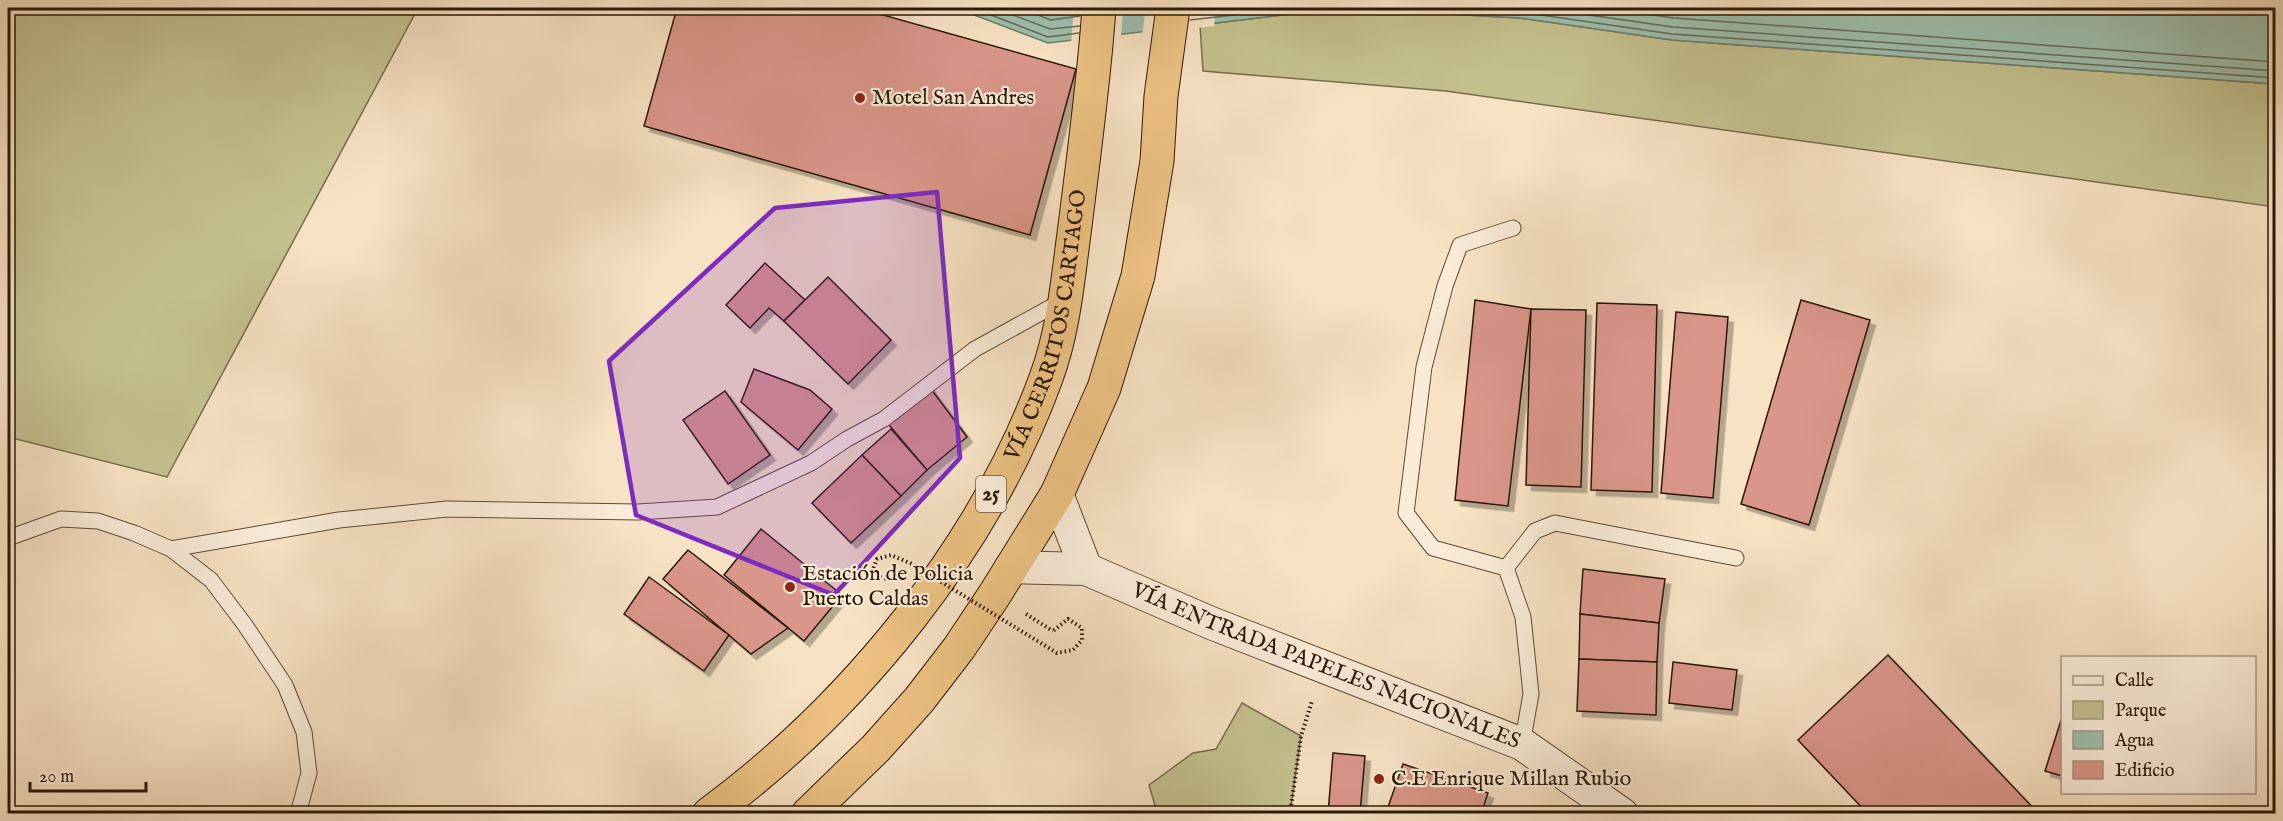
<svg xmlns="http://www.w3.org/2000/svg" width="2283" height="821" font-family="'IM FELL English',serif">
  <defs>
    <filter id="shadow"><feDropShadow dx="5.5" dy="5.5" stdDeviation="0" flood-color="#0004"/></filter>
  </defs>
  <rect width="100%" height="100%" fill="#f7e2c4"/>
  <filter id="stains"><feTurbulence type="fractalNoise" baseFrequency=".00333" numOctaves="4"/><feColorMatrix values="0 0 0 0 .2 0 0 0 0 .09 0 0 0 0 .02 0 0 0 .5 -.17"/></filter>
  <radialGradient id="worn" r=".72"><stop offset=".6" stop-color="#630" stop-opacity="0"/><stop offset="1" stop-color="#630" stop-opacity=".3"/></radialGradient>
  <g fill="#c4c18f" stroke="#776c4b" stroke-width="1.5">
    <path d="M8 8H418L167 477 8 437Z"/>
    <path d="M1340 8 1520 18 1672 40 2275 84V207L1446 91 1203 71 1200 25Z"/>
    <path d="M1242 703 1301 736 1290 813H1160L1156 809 1149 785 1193 753 1216 749Z"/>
  </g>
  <path fill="#9ebfae" stroke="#707c6b" stroke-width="1.5" d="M956 8H2275V84L1672 40 1520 18 1340 8 1048 43Z"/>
  <g fill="#f7e2c4">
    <path d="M1074 8H1123L1121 37 1071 43Z"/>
    <path d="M1146 8H1216L1214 26 1142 35Z"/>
  </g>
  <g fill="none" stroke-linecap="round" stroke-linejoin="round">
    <g stroke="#646c5a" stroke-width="1.5">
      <path d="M973 8 1048 37 1079 33"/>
      <path d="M994 8 1050 29 1080 26"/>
      <path d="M1019 8 1051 20 1080 16"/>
      <path d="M1435 8 1521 12 1672 34 2276 78"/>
      <path d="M1540 8 1673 27 2276 71"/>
      <path d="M1602 8 1674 18 2276 62"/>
      <path d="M1190 20 1295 8"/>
    </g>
  </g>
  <g fill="#da968a" stroke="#2a1807" stroke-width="1.5" filter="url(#shadow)">
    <path d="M677 8H858L1076 69 1030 235 644 126Z"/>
    <path d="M765 263 805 300 784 321 769 308 750 328 726 305Z"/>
    <path d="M828 277 891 340 848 384 784 321Z"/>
    <path d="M1475 300 1531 309 1508 506 1455 500Z"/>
    <path d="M1801 300 1870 320 1809 525 1741 504Z"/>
    <path d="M1597 303 1657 305 1652 492 1591 490Z"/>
    <path d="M1531 309 1586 310 1581 487 1526 485Z"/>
    <path d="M1676 312 1728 317 1713 498 1661 493Z"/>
    <path d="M754 369 810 390 832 409 798 450 741 402Z"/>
    <path d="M928 385 967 437 927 470 884 419Z"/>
    <path d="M725 391 770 455 728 484 683 420Z"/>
    <path d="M891 429 927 470 901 496 862 455Z"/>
    <path d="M862 455 901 496 851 543 812 503Z"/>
    <path d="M761 529 842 595 804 641 724 575Z"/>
    <path d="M688 550 788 628 751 654 663 579Z"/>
    <path d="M1583 569 1665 579 1659 623 1580 614Z"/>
    <path d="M649 577 729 635 704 671 624 614Z"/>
    <path d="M1580 614 1659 623 1657 662 1579 659Z"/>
    <path d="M1888 655 2039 814H1868L1798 740Z"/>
    <path d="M1579 659 1657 662 1656 715 1577 711Z"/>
    <path d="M1673 662 1737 670 1732 710 1669 703Z"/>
    <path d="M2062 717V776L2045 771Z"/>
    <path d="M1333 753 1365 756 1360 814H1328Z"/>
    <path d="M1403 764 1488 793 1481 814H1398L1387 810Z"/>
  </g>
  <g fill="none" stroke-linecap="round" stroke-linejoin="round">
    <defs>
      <g id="service">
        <path d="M1513 228 1460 245 1445 286 1424 367 1406 513 1433 548 1506 568 1523 617 1531 694 1522 744"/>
        <path d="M8 538 61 519 98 521 134 533 171 549 211 580 245 625 285 685 304 732 309 773 298 814"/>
        <path d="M171 549 339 520 447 509 638 512 717 507 811 463 847 439 884 419 975 349 1064 300"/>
        <path d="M1506 568 1535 531 1555 523 1736 558"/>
      </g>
      <g id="minor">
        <path d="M1057 494 1086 569"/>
        <path id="s1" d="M1011 567 1086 569 1211 623 1522 744 1622 814"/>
      </g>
      <g id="trunk">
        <path id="s2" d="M709 814C854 707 984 548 1046 378 1064 330 1068 277 1075 226 1084 153 1094 81 1099 8"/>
        <path d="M808 814 876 748 919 700 959 648 995 594 1057 494 1104 388 1138 276 1157 161 1161 96 1173 8"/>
      </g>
    </defs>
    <use href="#service" stroke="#5d4a36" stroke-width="17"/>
    <use href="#minor" stroke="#5d4a36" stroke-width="34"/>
    <use href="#trunk" stroke="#2a1807" stroke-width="35"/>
    <g stroke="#2a1807" stroke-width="4" stroke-dasharray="1.5 3" stroke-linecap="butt">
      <path d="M1026 614 1053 631"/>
      <path d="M1290 814 1301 736 1312 701"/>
    </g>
    <use href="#service" stroke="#faecd9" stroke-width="15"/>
    <use href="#minor" stroke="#faecd9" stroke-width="32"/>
    <use href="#trunk" stroke="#ecc182" stroke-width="33"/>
    <path stroke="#2a1807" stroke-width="4" stroke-dasharray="1.5 3" stroke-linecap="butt" d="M898 573 887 579 880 577 873 569 877 559 891 555 912 564 1057 653 1073 650 1082 640V628L1068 619 1053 631"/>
  </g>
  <path fill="#7b2cbf" fill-opacity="0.2" stroke="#7b2cbf" stroke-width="4.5" stroke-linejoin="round" d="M937 192 960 458 834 595 636 515 609 361 775 208Z"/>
  <g fill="#8f2418" stroke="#faecd9" stroke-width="2">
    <circle cx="860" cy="98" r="6"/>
    <circle cx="790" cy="587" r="6"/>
    <circle cx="1379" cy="779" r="6"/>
  </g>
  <g text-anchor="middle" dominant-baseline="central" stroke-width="4.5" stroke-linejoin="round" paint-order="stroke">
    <rect fill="#faecd9" stroke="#685846" stroke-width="1.5" x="976" y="476" width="30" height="36" rx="4.5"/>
    <g font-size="21" font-weight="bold" fill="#2a1807">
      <text x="991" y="494">25</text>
    </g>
    <g font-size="22" fill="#2a1807" stroke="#faecd9" text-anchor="start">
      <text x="872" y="98">Motel San Andres</text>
      <text x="802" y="574">Estación de Policia<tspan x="802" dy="25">Puerto Caldas</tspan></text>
      <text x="1391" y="779">C.E Enrique Millan Rubio</text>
    </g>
    <g font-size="22" fill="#2a1807" stroke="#faecd9">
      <text stroke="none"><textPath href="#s2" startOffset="610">VÍA CERRITOS CARTAGO</textPath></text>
      <text stroke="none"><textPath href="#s1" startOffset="334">VÍA ENTRADA PAPELES NACIONALES</textPath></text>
    </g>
  </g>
  <rect width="2283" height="821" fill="none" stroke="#f7e2c4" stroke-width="30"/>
  <rect x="9" y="9" width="2265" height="803" fill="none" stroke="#2a1807" stroke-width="3"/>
  <rect x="15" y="15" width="2253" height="791" fill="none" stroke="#2a1807" stroke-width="1.5"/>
  <rect x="2061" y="656" width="195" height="138" fill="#faecd9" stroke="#a79785" stroke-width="1.5"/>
  <rect x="2073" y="676" width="30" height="9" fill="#faecd9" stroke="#a79785" stroke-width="1.5"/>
  <text x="2115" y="686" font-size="18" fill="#2a1807">Calle</text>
  <rect x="2073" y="701" width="30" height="18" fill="#c4c18f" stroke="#a79785" stroke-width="1.5"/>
  <text x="2115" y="716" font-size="18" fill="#2a1807">Parque</text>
  <rect x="2073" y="731" width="30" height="18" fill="#9ebfae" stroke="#a79785" stroke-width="1.5"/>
  <text x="2115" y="746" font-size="18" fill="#2a1807">Agua</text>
  <rect x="2073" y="761" width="30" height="18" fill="#da968a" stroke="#a79785" stroke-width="1.5"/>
  <text x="2115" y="776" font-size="18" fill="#2a1807">Edificio</text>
  <path d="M30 782v9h116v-9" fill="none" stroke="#2a1807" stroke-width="3"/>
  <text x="39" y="782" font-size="18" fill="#2a1807" stroke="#faecd9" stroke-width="4.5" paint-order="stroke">20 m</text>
  <rect width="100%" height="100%" filter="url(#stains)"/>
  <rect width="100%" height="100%" fill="url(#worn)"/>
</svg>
